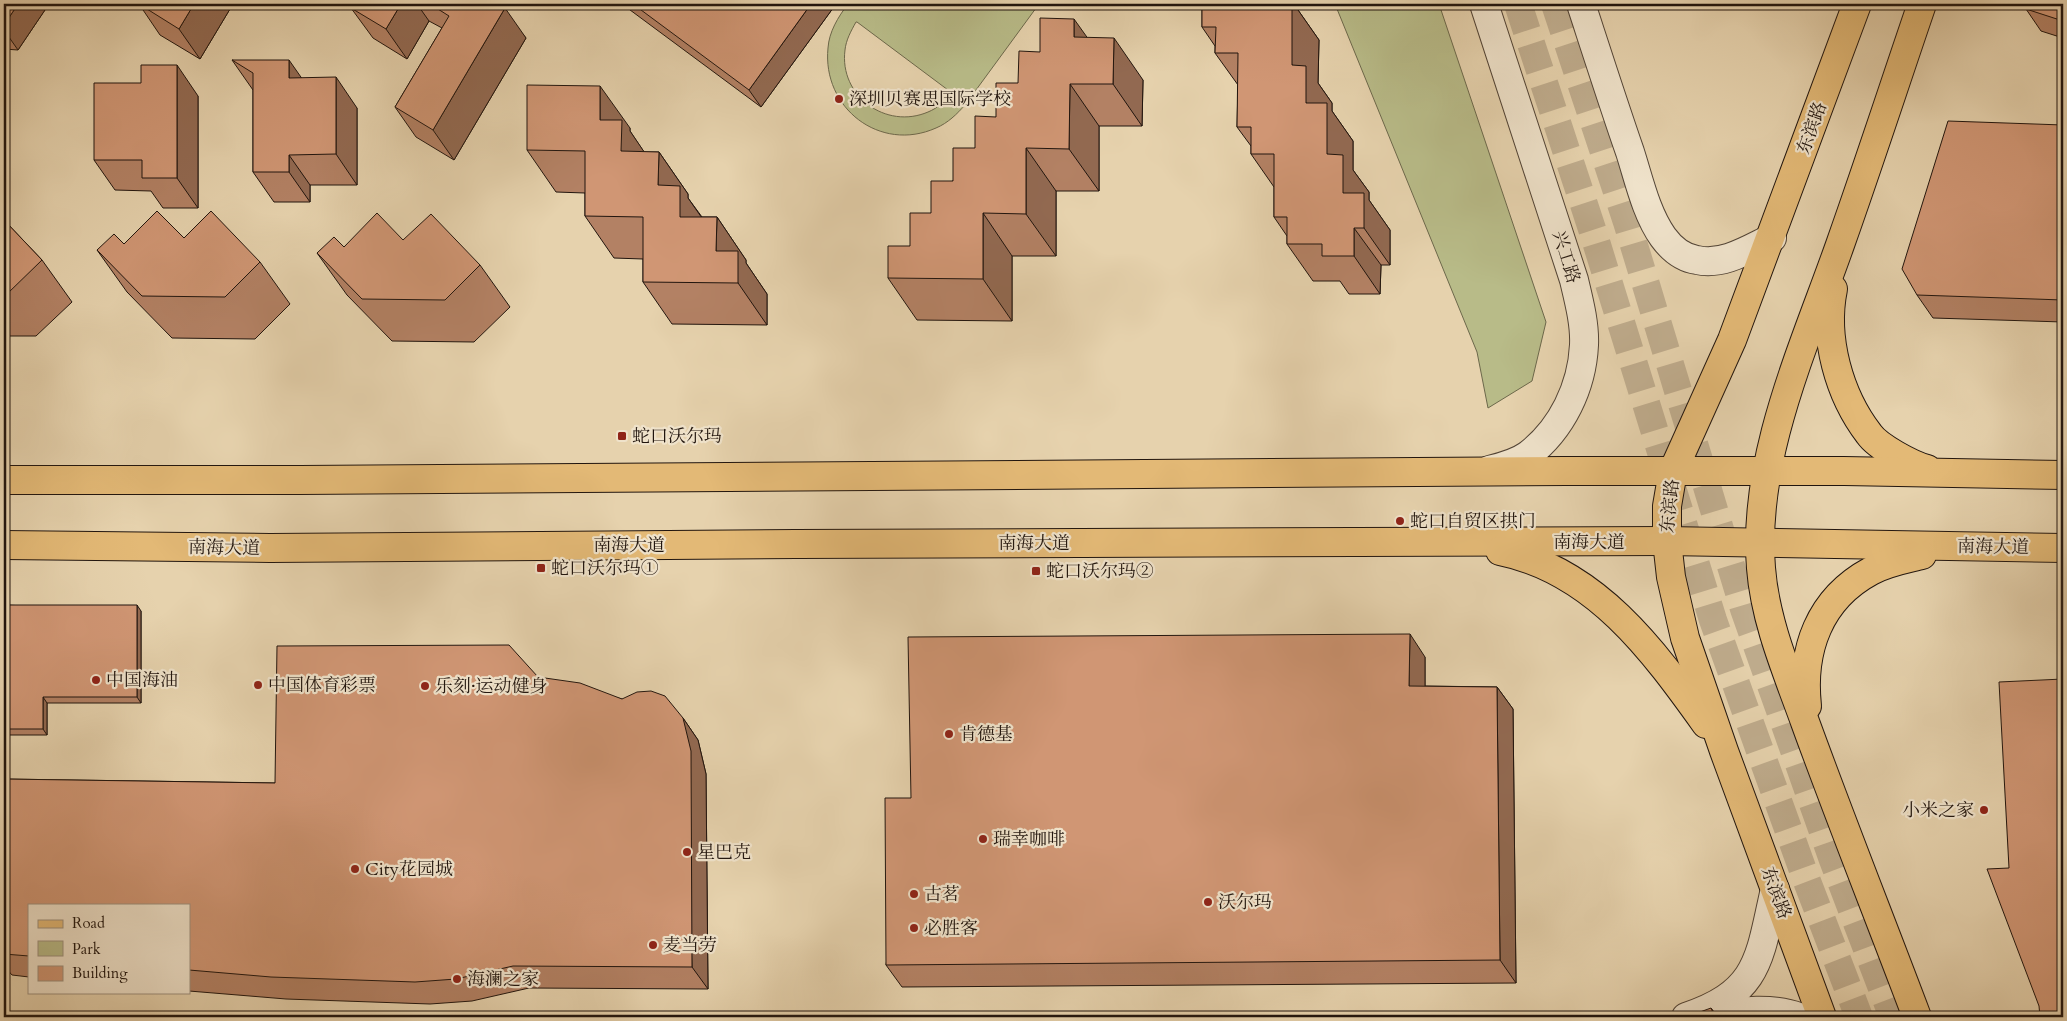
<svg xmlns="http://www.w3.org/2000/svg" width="2067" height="1021" font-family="Cardo,'Noto Serif SC',serif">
  <rect width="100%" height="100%" fill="#e6d2ad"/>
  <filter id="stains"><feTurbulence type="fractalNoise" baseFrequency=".004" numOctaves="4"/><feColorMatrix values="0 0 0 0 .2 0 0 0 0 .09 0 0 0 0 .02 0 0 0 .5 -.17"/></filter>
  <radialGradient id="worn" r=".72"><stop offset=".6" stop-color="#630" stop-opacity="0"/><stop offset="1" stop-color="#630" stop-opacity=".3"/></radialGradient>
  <g fill="#b8bb88" stroke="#6c684b" fill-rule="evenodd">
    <path d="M848 4H1039L965 105C957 114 948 123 936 128 880 153 822 108 828 48 829 32 838 17 848 4ZM856 22H857L952 93C945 101 938 108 928 112 886 130 839 96 845 50 846 40 851 31 856 22Z"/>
    <path d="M1335 4H1439L1546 322 1532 381 1488 408 1477 352Z"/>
  </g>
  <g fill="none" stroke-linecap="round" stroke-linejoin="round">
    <g stroke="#bfac8d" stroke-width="28" stroke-dasharray="28 14" stroke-linecap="butt">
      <path d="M1518 4 1593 232 1713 620 1805 876 1859 1017"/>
      <path d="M1555 4 1627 222 1744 609 1833 860 1893 1017"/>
    </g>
    <defs>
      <g id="tertiary">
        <path d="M1484 4 1574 280C1579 301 1585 324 1584 345 1582 387 1562 429 1528 455 1517 463 1502 467 1489 470"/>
        <path d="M1581 4C1597 53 1613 103 1630 152 1639 180 1646 213 1663 237 1671 248 1683 258 1697 260 1723 266 1749 249 1772 238"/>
        <path d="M1704 1016C1735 1012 1770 1006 1799 1017"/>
        <path d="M1686 1017C1760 992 1759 959 1775 889"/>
      </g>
      <g id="primary">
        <path d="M1833 289C1823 338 1839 395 1869 434 1878 447 1912 465 1927 469"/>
        <path d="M4 480H300L1566 471H1844L2063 475"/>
        <path d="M4 545 270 548 796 544 1667 541 2063 548"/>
        <path d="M1500 551C1595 570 1653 650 1706 724"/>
        <path d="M1807 706C1801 650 1819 599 1871 571 1887 562 1906 559 1922 555"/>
        <path d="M1822 1017 1724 751 1685 638 1671 577 1667 541V506L1673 471 1732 340 1857 4"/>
        <path d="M1917 1017C1880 919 1841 821 1805 722 1787 672 1765 621 1761 568 1752 457 1805 345 1841 242 1869 163 1895 83 1922 4"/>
      </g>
    </defs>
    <use href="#tertiary" stroke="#524436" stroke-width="30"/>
    <use href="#primary" stroke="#21150e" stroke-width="30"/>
    <use href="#tertiary" stroke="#efe2ca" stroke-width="28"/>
    <use href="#primary" stroke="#e3b976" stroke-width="28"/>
  </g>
  <g fill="#b38164" stroke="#21150e">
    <path d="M4 4H49L18 50 4 49Z"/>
    <path d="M139 4H233L200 59 160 35Z"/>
    <path d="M354 4H498L526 38 454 160 416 137 395 107 442 28 429 21 407 59 373 38 351 8Z"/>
    <path d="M622 4H836L761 107Z"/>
    <path d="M1147 4H1298V10L1319 40 1318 83 1332 103V111L1353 141V170L1369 192V200L1390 230V265H1381L1380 294H1349L1340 281H1313L1287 244V236L1274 217V187L1251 154V146L1237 127 1238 85 1215 53V46L1202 27V5H1148Z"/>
    <path d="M2063 4V38L2041 31 2026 9Z"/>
    <path d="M1087 38 1143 80 1142 126H1099V191H1056V256H1012V321L917 320 888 278 910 246 931 213 1040 52Z"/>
    <path d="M232 60 301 78 357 108V185H310V202H274L253 172V90Z"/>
    <path d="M198 96V208H163L151 191 115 190 94 160Z"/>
    <path d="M2063 125V322L1933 318 1917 295Z"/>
    <path d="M630 128V131L644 152H659L688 194V198L702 217H717L746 260V263L767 294V325L672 324 643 282V259L614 258 585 216V193L556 192 527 150Z"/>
    <path d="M4 220 42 260 72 302 36 336H4Z"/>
    <path d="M184 238 260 262 290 304 255 339 172 338 127 292 97 250 124 244Z"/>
    <path d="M403 240 480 265 510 307 474 342 392 341 347 295 317 253 344 247Z"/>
    <path d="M4 605 141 611V703H47V735H4Z"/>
    <path d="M1425 657V686L1497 687 1513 709 1516 983 902 987 886 965 911 798Z"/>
    <path d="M538 677 622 699 683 718 698 740 706 774 708 989 529 988 472 1001 430 1004 286 999 189 991V905H29V977L12 975 4 966V779L275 783Z"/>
  </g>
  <g fill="#926951" stroke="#21150e">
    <path d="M18 4H49L18 50 4 30V25Z"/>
    <path d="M194 4H233L200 59 179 29Z"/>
    <path d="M401 4H417L429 21 407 59 386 29Z"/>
    <path d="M811 4H836L761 107 749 90Z"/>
    <path d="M1272 4H1298V10L1319 40 1318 83 1332 103V111L1353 141V170L1369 192V200L1390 230V265L1364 228 1343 193 1306 103 1292 65Z"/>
    <path d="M505 8 526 38 454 160 433 130Z"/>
    <path d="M1074 19 1104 61 1074 37Z"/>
    <path d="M1114 38 1143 80 1142 126 1113 84Z"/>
    <path d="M289 60 310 90 289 78Z"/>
    <path d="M177 65 198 96V208L177 178Z"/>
    <path d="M336 77 357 108V185L336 154Z"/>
    <path d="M1070 84 1099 126V191L1069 149Z"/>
    <path d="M600 86 630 128V131L651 162 621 151 600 120Z"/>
    <path d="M1026 148 1056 191V256L1026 214Z"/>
    <path d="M659 152 688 194V198L709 228V259L658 185Z"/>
    <path d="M289 155 310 185V202L289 172Z"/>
    <path d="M983 213 1012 256V321L983 279Z"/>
    <path d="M717 217 746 260V263L767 294V325L716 251Z"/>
    <path d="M1354 228 1381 265 1380 294 1354 256Z"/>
    <path d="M137 605 141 611V703L137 697Z"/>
    <path d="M1410 634 1425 657V708L1409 686Z"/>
    <path d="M1497 687 1513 709 1516 983 1500 960Z"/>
    <path d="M43 697 47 703V735L43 729Z"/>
    <path d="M683 718 698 740 706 774 708 989 692 967Z"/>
    <path d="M1711 1008 1718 1017H1715Z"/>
  </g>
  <g fill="#d09674" stroke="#21150e">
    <path d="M4 4H18L4 25Z"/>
    <path d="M139 4H194L179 29Z"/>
    <path d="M354 4H401L386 29 351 8Z"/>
    <path d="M430 4H498L505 8 433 130 395 107 449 16Z"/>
    <path d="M633 4H811L749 90Z"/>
    <path d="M1202 4H1292V65L1306 66V103H1327V154L1343 155V193H1364V228H1354V256H1322V244H1287V217H1274V154H1251V127H1237L1238 53H1215L1216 27H1202Z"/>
    <path d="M2027 4H2063V21L2026 9Z"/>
    <path d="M1040 18 1074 19V37L1114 38 1113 84H1070L1069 149 1026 148V214L983 213V279L888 278V246H910V213H931V181H953V148H975V116L996 117V83H1018L1019 51 1040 52Z"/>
    <path d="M232 60H289V78L336 77V154L289 155V172H253V73Z"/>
    <path d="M141 65H177V178H142V160H94V83H141Z"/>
    <path d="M527 85 600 86V120H622L621 151 659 152 658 185 680 186V217H717L716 251H738V283L643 282V217L585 216V151L527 150Z"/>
    <path d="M1948 121 2063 125V300L1917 295 1902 269Z"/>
    <path d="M157 211 184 238 211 211 260 262 225 297 142 296 97 250 114 234 124 244Z"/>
    <path d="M377 213 403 240 431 214 480 265 445 300 362 299 317 253 334 237 344 247Z"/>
    <path d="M4 220 42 260 7 294H4Z"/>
    <path d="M4 605H137V697H43V729H4Z"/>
    <path d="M1410 634 1409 686 1497 687 1500 960 886 965 885 798H911L908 637Z"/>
    <path d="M509 645 538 677 580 683 622 699 637 692 651 691 665 696 683 718 691 751 692 967 513 966 456 979 415 982 271 977 189 970V905H29V956L4 954V779L275 783 277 646Z"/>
    <path d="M2063 679V1017H2040L2039 1006 1987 869 2009 868 1999 682Z"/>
    <path d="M1711 1008 1715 1017H1686Z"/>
  </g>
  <g fill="#8f2418" stroke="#efe2ca" stroke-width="2">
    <circle cx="839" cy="99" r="5"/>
    <rect x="617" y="431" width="10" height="10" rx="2.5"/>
    <circle cx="1400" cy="521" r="5"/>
    <rect x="536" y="563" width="10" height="10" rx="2.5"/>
    <rect x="1031" y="566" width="10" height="10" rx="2.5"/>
    <circle cx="96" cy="680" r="5"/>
    <circle cx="258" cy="685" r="5"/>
    <circle cx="425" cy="686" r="5"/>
    <circle cx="949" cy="734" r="5"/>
    <circle cx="1984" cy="810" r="5"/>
    <circle cx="983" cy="839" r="5"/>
    <circle cx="687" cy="852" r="5"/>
    <circle cx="355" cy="869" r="5"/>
    <circle cx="914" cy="894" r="5"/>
    <circle cx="1208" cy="902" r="5"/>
    <circle cx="914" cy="928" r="5"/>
    <circle cx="653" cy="945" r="5"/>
    <circle cx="457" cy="979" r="5"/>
  </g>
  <g text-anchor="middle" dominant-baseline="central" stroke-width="4.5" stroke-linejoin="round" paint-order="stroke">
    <g font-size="18" fill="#21150e" stroke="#efe2ca" text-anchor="start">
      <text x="849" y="99">深圳贝赛思国际学校</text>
      <text x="632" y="436">蛇口沃尔玛</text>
      <text x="1410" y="521">蛇口自贸区拱门</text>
      <text x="551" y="568">蛇口沃尔玛①</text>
      <text x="1046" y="571">蛇口沃尔玛②</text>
      <text x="106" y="680">中国海油</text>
      <text x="268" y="685">中国体育彩票</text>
      <text x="435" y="686">乐刻·运动健身</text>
      <text x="959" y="734">肯德基</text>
      <text x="1974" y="810" text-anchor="end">小米之家</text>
      <text x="993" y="839">瑞幸咖啡</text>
      <text x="697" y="852">星巴克</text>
      <text x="365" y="869">City花园城</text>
      <text x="924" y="894">古茗</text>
      <text x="1218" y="902">沃尔玛</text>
      <text x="924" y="928">必胜客</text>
      <text x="663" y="945">麦当劳</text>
      <text x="467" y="979">海澜之家</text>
    </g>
    <g font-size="18" fill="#21150e" stroke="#efe2ca">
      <text transform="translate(1812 128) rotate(-70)">东滨路</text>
      <text transform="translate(1566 257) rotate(73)">兴工路</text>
      <text transform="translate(1670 506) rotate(-84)">东滨路</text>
      <text x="1589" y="542">南海大道</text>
      <text x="1034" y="543">南海大道</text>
      <text x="629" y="545">南海大道</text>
      <text transform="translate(1993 547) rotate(1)">南海大道</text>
      <text transform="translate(224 548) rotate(1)">南海大道</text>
      <text transform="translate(1776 893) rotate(70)">东滨路</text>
    </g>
  </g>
  <rect width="2067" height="1021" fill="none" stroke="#e6d2ad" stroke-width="20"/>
  <rect x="5" y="5" width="2057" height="1011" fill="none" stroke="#21150e" stroke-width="2.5"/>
  <rect x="10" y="10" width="2047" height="1001" fill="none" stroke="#21150e"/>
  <rect x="28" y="904" width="162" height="90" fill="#efe2ca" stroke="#9d907f"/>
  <rect x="38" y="920" width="25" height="8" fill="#e3b976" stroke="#9d907f"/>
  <text x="72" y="928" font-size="15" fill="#21150e">Road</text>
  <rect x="38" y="941" width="25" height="15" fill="#b8bb88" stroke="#9d907f"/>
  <text x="72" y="954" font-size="15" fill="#21150e">Park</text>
  <rect x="38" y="966" width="25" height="15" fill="#d09674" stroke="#9d907f"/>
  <text x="72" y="978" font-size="15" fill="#21150e">Building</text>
  <rect width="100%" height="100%" filter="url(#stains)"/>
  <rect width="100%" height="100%" fill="url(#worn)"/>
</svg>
